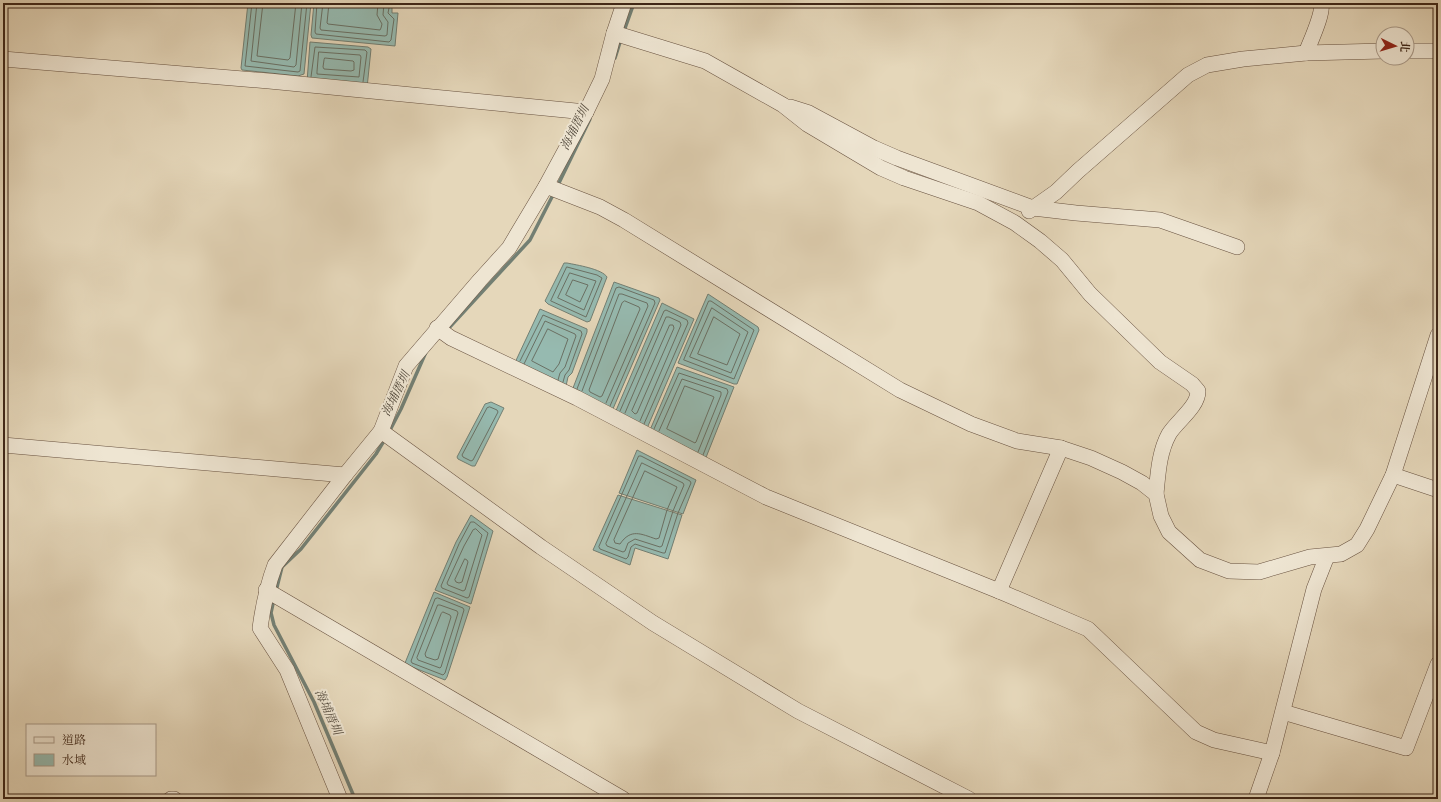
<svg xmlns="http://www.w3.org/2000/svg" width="1441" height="802" font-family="'IM FELL English','Noto Serif TC',serif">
  <rect width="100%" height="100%" fill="#e5d7ba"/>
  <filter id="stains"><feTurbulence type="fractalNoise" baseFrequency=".005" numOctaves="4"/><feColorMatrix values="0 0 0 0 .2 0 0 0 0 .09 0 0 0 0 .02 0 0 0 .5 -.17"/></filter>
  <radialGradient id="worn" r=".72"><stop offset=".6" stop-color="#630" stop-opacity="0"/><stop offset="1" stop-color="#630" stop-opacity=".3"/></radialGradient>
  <g fill="#96bab0" stroke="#737f73">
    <path d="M248 3H311L304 74 298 76 242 70 241 68Z"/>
    <path d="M314 3H399V6H392V13H398L395 46 312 38 311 35Z"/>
    <path d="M310 42 368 47 371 49 367 88 307 82Z"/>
    <path d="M564 263H567C577 265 602 269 607 277L590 321 587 322 548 304 545 301Z"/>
    <path d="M614 282 659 298 660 300 609 418 573 388Z"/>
    <path d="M708 294 758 327 759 330 737 384H734L678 363Z"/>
    <path d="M662 303 694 319 645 433 612 420Z"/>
    <path d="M540 309 587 329V332L572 373 568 377 564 395 512 369Z"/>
    <path d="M677 367 734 387 703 465 647 437Z"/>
    <path d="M491 402 504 408 475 466H472L458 459 457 457 485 404Z"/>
    <path d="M637 450 696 480 683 514 619 493Z"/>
    <path d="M618 495 682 515 668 559 635 548 630 565 593 550Z"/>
    <path d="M471 515 493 531 471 604 435 590 456 542Z"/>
    <path d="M434 592 470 607 447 677 445 680 407 665 405 663Z"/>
  </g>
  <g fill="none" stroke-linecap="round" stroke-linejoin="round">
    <g stroke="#6a7064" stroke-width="1">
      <path d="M252 3 245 66 298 72 300 71 307 3"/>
      <path d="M257 3 251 61 294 67 296 65 302 3"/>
      <path d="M263 3 257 56 288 60 290 58 296 3"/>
      <path d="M317 3 315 32 316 34 389 42 391 40 394 19 388 13 390 3"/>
      <path d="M323 3 320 28 321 30 385 36 387 35 388 22 383 15 384 3"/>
      <path d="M329 3 327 23 328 24 380 30 381 28 382 24 377 15 378 3"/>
      <path d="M319 52 360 55 361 57 359 77 317 74V72Z"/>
      <path d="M325 58 353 61 354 62V70L351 71 324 69 323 67 324 60Z"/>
      <path d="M311 77 315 47 365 50 367 52 363 82"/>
      <path d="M567 267 597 275 602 278 586 317 551 301Z"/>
      <path d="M570 273 596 281 584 310 558 298Z"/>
      <path d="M573 280 588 285 580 302 566 295Z"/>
      <path d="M625 301 639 307 640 309 602 396 600 397 590 392 589 390 622 303Z"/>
      <path d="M709 301H711L754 330 734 379 684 360Z"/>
      <path d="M712 308 748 332 731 373 690 357Z"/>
      <path d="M714 317 740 334 727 365 698 354Z"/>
      <path d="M670 325H673L674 328 637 413 635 414 632 411Z"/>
      <path d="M548 329 568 339 559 364 553 372 532 361Z"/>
      <path d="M520 361 543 315 581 331 582 334 569 370 565 375 563 382"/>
      <path d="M524 364 545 321 575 334 576 336 565 367 560 373 558 380"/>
      <path d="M685 386 712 396 714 397 696 442 695 443 667 429Z"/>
      <path d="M577 389 616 288 619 287 654 300 655 303 610 406"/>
      <path d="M582 391 619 294H622L647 303 648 306 606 403"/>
      <path d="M490 407 497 410 498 412 473 460 471 461 463 457 462 455 487 408Z"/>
      <path d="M620 411 664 311 666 310 687 320 688 323 644 424"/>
      <path d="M625 413 666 317H669L680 322 681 325 640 421"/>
      <path d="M654 429 679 373 727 389 728 392 703 455"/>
      <path d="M659 431 682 379 721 392V395L698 452"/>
      <path d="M639 456H641L690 481 691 483 678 513 665 553H663L635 544 631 547 628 557 626 559 600 549 599 547Z"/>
      <path d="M642 463 683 483 684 485 673 511 662 546 660 547 635 539 628 543 625 551 623 552 607 546 606 544Z"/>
      <path d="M645 471 677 487 667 510 659 538 656 539C641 534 631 528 620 544L615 543 614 540Z"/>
      <path d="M471 522H474L488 533 469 597 467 598 442 588 441 586 459 544Z"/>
      <path d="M476 529 482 535 465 590 463 591 448 585 447 583 464 546 473 530Z"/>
      <path d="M465 559 467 560 468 562 462 582 459 583 456 582 455 580Z"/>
      <path d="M438 598 463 608 464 610 445 673 443 675 412 663 411 661 435 599Z"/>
      <path d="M438 605H440L457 611 458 613 441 667 440 668 418 660 417 658Z"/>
      <path d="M443 612 450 615 451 617 438 659 435 660 426 657 425 654 441 614Z"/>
    </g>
    <g stroke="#737f73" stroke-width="3.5">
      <path d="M624 31 634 3"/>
      <path d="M615 58 621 39"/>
      <path d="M557 187 590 119"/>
      <path d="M447 330 530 240 554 193"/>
      <path d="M389 432 401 409 426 352"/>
      <path d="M276 591 282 567 301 549 376 454 385 439"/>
      <path d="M274 599 271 613 274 625 314 702 355 799"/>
    </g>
    <defs>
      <g id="minor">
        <path d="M614 33 705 61 783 105 807 124 881 168 904 178 978 203 1015 223 1040 241 1062 260 1090 294 1160 362 1192 384 1198 391C1198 407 1177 421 1169 434 1159 452 1158 474 1156 494"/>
        <path d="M1407 51H1438"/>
        <path d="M1306 53C1310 42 1324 13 1321 3"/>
        <path d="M3 59 269 81 586 112"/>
        <path d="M790 107 809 113 874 148 897 158 1033 208 1076 213 1160 220 1237 247"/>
        <path d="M546 186 600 207 624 220 900 390 971 424 1017 441 1061 448 1091 458 1122 472 1142 483 1156 494 1161 516 1169 532 1200 560 1229 571 1259 572 1310 557 1341 554 1357 545 1367 529 1393 475 1438 335"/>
        <path d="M1029 211 1056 192 1078 171 1188 75 1207 65 1243 59 1306 53 1383 51"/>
        <path d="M437 328 451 338 577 398 766 497 999 591 1088 629 1196 732 1214 740 1272 753"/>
        <path d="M381 431 541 547 653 623 798 711 969 799"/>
        <path d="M3 445 345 475"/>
        <path d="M1393 475 1438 490"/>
        <path d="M266 590 623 799"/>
        <path d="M999 591 1061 448"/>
        <path d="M1283 712 1406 748 1438 664"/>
        <path d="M171 799H174"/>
        <path d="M340 799 287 670 260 628C263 606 267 586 275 565L345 475 381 431 406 366 480 280 509 248 546 186 586 112 602 79 614 33 624 3"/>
        <path d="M1256 799 1272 753 1314 589 1327 556"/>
      </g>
    </defs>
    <use href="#minor" stroke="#685240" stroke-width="16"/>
    <use href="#minor" stroke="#eee5d2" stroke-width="15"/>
  </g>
  <g text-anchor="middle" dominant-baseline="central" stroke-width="4" stroke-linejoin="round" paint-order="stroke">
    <g font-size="12" font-style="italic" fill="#544b3e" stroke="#eee5d2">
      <text transform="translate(575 128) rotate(-63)">海埔厝圳</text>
      <text transform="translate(396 394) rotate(-64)">海埔厝圳</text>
      <text transform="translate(328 712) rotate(66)">海埔厝圳</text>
    </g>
  </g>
  <rect width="1441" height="802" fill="none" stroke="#e5d7ba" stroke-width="16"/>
  <rect x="4" y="4" width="1433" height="794" fill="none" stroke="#3e2618" stroke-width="2"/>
  <rect x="8" y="8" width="1425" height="786" fill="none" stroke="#3e2618"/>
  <rect x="26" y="724" width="130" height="52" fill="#eee5d2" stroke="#a89988"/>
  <rect x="34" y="737" width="20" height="6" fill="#eee5d2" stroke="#a89988"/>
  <text x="62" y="744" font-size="12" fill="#3e2618">道路</text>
  <rect x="34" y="754" width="20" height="12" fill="#96bab0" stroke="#a89988"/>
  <text x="62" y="764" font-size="12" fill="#3e2618">水域</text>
  <g transform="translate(1395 46) rotate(95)"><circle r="19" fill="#eee5d2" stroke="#a89988"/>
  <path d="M0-3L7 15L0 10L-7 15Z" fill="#8f2418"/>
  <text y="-6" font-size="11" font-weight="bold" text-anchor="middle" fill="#3e2618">北</text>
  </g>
  <rect width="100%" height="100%" filter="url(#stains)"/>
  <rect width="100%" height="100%" fill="url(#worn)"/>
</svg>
